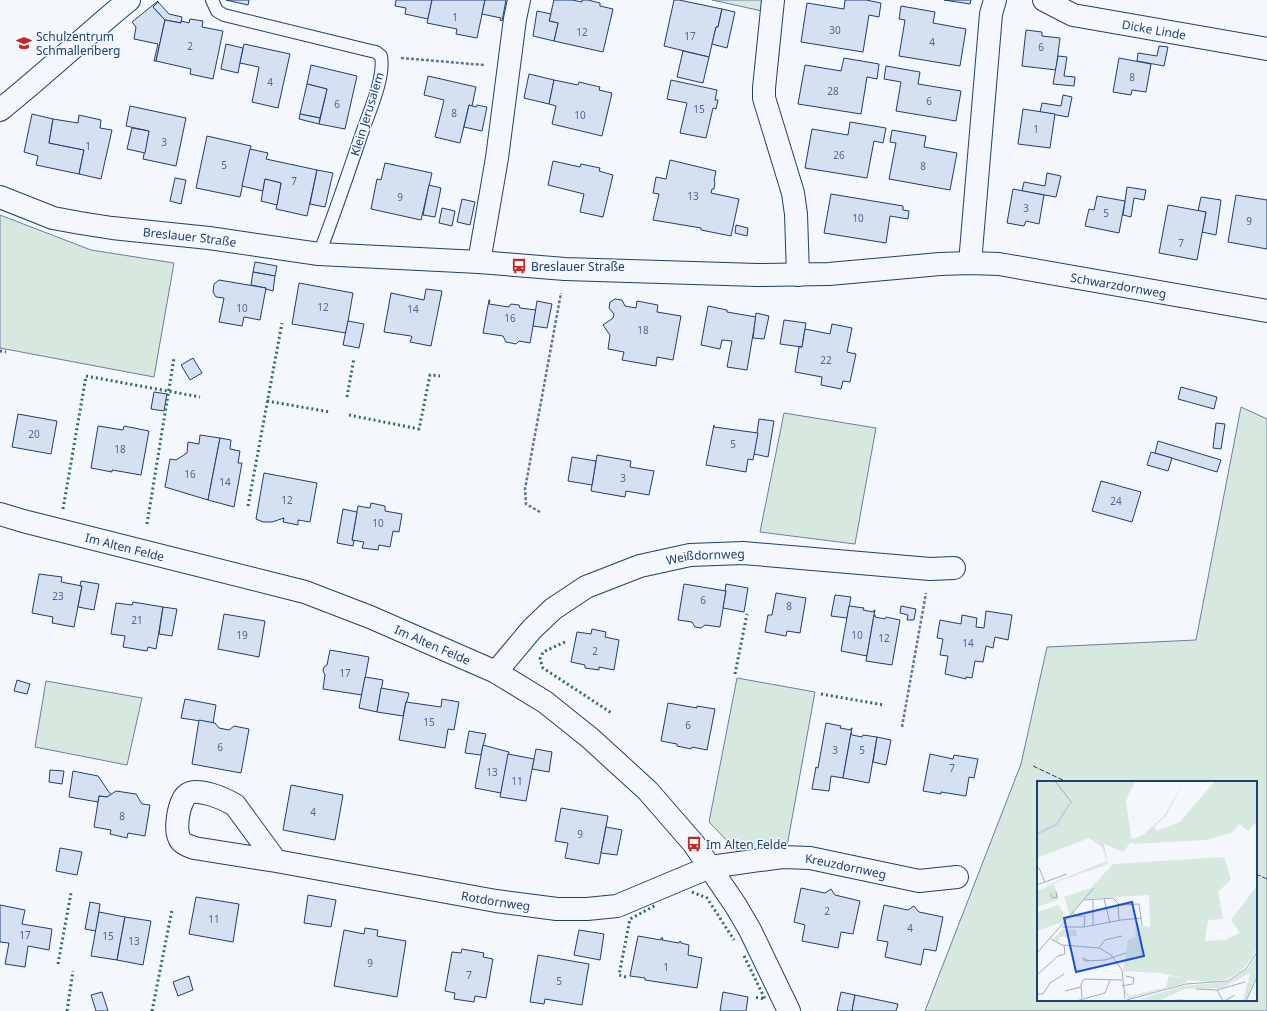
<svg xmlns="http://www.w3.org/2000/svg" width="1267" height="1011" font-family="'Noto Sans',sans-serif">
  <rect width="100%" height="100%" fill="#f4f7fb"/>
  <g fill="#d7e8df" stroke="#687fa3" fill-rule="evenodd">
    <path d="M712 0H763L762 11Z"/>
    <path d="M0 215 91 250 174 263 154 377 0 348Z"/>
    <path d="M1241 407 1267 419V1011H925L1021 764 1047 647 1196 640ZM1038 782H1256V1000H1038Z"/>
    <path d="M784 413 876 428 855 544 760 532Z"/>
    <path d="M737 678 815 692 787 846 738 852 709 822Z"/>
    <path d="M46 681 142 698 127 765 35 747Z"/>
  </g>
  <g fill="#d5e0f0" stroke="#1d3f73">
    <path d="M226 0H249L248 5Z"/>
    <path d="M396 0H432L428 19 405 14 406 8 395 6Z"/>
    <path d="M432 0H485L477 38 456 34 457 29 427 23Z"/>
    <path d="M485 0H506L502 21 500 20 501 18 482 14Z"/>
    <path d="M554 0H572L582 2V0H588L600 3V6L613 9 603 52 554 41 558 23 549 21Z"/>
    <path d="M674 0H679L722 9 718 27H716L709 57 664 46Z"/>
    <path d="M845 0H866L881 3 879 17 869 15 863 52 801 42 807 3 844 9Z"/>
    <path d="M944 0H971L970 4Z"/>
    <path d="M158 1V2L153 7 165 20 156 61H154L158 44 134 39 136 27 132 22Z"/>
    <path d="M158 2 169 14 182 17 181 23 165 20 153 7Z"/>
    <path d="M901 6 935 12 933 23 966 29 960 66 899 56 905 20 899 19Z"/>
    <path d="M722 9 735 12 727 48 712 44 716 27H718Z"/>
    <path d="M537 11 551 14 549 21 558 23 554 41 533 36Z"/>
    <path d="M190 19 203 21 202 27 223 31 213 79 190 74 191 69 156 61 165 20 181 23V21L189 23Z"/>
    <path d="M1026 30 1042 32V36L1060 38 1056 70 1022 66Z"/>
    <path d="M226 44 243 48 238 73 221 69Z"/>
    <path d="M244 44 290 54 278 108 252 102 259 67 240 63Z"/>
    <path d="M1159 46 1168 47 1164 66 1137 61 1138 53 1157 56Z"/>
    <path d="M683 51 709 57 703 83 677 77Z"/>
    <path d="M1058 56 1067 57 1064 76 1075 77 1074 86 1053 84Z"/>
    <path d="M844 58 879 64 877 79 867 77 861 114 798 104 805 65 841 71Z"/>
    <path d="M1119 58 1151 64 1146 92 1132 90 1131 95 1113 92Z"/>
    <path d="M311 65 357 76 345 129 319 124 327 89 307 84Z"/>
    <path d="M886 66 920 72 918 84 961 91 956 121 896 111 901 82 884 79Z"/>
    <path d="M529 74 554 80 549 104 524 98Z"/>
    <path d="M428 76 476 87 472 106 469 105 460 143 435 137 444 100 424 95Z"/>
    <path d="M554 80 578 85 579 82 600 87 599 90 612 93 602 136 552 124 556 106 549 104Z"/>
    <path d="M671 80 717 90 715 100H718L716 109 713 108 706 138 680 133 687 103 667 99Z"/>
    <path d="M307 84 327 89 320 118 300 114Z"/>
    <path d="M1063 95 1072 97 1068 117 1040 112 1042 103 1061 106Z"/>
    <path d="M469 105 476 107 477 105 487 107 482 131 464 127Z"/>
    <path d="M130 106 186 118 176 166 143 159 149 131 126 126Z"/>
    <path d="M1023 109 1055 114 1050 148 1018 144Z"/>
    <path d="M32 114 53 119 49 143 84 150 79 174 36 165 38 156 24 152Z"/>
    <path d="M300 114 320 118 319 124 299 119Z"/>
    <path d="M79 115 101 120 100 128 112 130 101 179 79 174 84 150 49 143 53 119 78 123Z"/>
    <path d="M850 122 886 128 883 143 874 141 867 178 805 168 812 129 848 135Z"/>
    <path d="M132 128 149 131 145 153 127 149Z"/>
    <path d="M892 130 926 136 924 147 957 153 950 190 889 179 896 143 890 142Z"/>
    <path d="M207 136 251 146 240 197 196 188Z"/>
    <path d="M250 149 268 153 266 159 317 170 307 216 276 209 281 183 265 179 263 191 242 186Z"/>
    <path d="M670 160 716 171 714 181 715 182 714 189H712L711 193 739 199 731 236 701 230V228L653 220 659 194 653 193 656 177 666 179Z"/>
    <path d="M553 161 580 167 581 164 600 168 599 171 613 175 603 217 580 212 584 194 548 185Z"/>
    <path d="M385 163 432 173 421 220 371 209 377 179 381 180Z"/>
    <path d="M317 170 333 173 325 207 310 204Z"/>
    <path d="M1047 173 1061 176 1056 197 1022 191 1024 182 1045 186Z"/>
    <path d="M175 178 186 180 181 204 170 201Z"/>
    <path d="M265 179 281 183 277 205 261 201Z"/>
    <path d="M429 185 441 188 435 217 423 215Z"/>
    <path d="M1127 187 1146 190 1144 200 1134 198 1131 217 1123 215Z"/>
    <path d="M1013 189 1044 195 1039 224 1026 221 1024 226 1007 223Z"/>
    <path d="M831 194 903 206V210L909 211 908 219 890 216 886 243 824 233Z"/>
    <path d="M1236 195 1267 200V249L1228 242Z"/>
    <path d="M1097 196 1125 201 1119 233 1085 226 1089 209 1094 210Z"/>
    <path d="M1201 197 1221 200 1216 235 1202 232 1206 212 1198 211Z"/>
    <path d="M462 199 475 202 470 225 457 222Z"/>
    <path d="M1168 205 1206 212 1197 260 1159 253Z"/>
    <path d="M442 208 455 211 452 226 439 223Z"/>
    <path d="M736 225 748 228 747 236 735 233Z"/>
    <path d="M255 262 277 266 275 276 253 272Z"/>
    <path d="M253 272 275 276 273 291 266 289V288L251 285Z"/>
    <path d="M219 280 266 288 260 320 244 317 242 326 219 322 224 298 216 297 213 292 214 284Z"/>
    <path d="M299 283 353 293 346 333 292 324Z"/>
    <path d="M426 289 442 291 431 346 410 342 412 337 411 336 384 332 391 293 424 300Z"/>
    <path d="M615 299 622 300 625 306 636 308 637 301 658 305 657 312 681 316 673 360 657 357 656 366 622 360 624 352 608 349 610 335 603 325 613 318 614 314 609 308 610 302Z"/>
    <path d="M489 300H490L489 304 509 307 511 304 519 305 520 308 536 310 530 343 519 341 516 344 506 342 503 336 483 333Z"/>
    <path d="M537 301 552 304 547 328 533 326Z"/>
    <path d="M708 306 727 310V312L756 317 747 370 727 367 732 341 722 340 720 349 701 345Z"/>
    <path d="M756 313 769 316 764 339 753 338Z"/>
    <path d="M784 320 806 323 802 347 780 344Z"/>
    <path d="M348 321 364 324 359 348 343 345Z"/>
    <path d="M832 324 852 328 847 352 856 354 850 382 843 381 841 389 821 385 822 377 795 372 799 347H802L805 329 830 334Z"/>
    <path d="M193 358 202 373 190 380 181 365Z"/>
    <path d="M1181 387 1217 397 1214 409 1178 399Z"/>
    <path d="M154 392 167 394 164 411 151 409Z"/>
    <path d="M18 414 57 421 51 454 12 447Z"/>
    <path d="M759 419 774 421 768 457 754 454Z"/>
    <path d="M1216 423 1225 424 1221 449 1213 448Z"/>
    <path d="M714 425V427L758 433 753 460 748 459 746 472 706 465Z"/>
    <path d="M98 426 123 430 124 426 149 431 141 475 112 470V472L91 468Z"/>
    <path d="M200 435 220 438 208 500 165 487 170 459 176 460 187 453 188 442 199 444Z"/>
    <path d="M220 438 231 440 230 449 240 451 238 463H242L234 507 208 500Z"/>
    <path d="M1158 441 1221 460 1217 472 1155 453Z"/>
    <path d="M1151 452 1172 458 1168 471 1147 465Z"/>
    <path d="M597 455 631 461 630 467 654 471 649 495 626 491 625 497 591 491Z"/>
    <path d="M572 457 596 461 592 485 568 481Z"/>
    <path d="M264 473 317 483 310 522 298 520V525L283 522 284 518 272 522H263L256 519Z"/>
    <path d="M1101 481 1141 492 1132 522 1092 511Z"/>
    <path d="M371 503 385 506V511L402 514 399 532 393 531 390 547 379 545 378 550 362 548 364 542 352 540 358 506 370 508Z"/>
    <path d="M343 509 357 512 352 540 354 541 353 546 337 543Z"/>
    <path d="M39 574 62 577 61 582 82 586 74 627 52 623 53 617 32 613Z"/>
    <path d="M81 581 99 584 94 610 78 607 82 586H80Z"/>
    <path d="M684 584 726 591 720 627 705 625 701 628 695 627 692 622 678 620Z"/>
    <path d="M726 584 748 588 744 612 723 608 726 591H725Z"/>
    <path d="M776 593 806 598 800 633 787 631 786 636 765 632 768 615H772Z"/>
    <path d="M835 595 851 597 847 618 831 616Z"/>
    <path d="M133 602 163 607 156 649 148 647 147 651 123 647 125 636 111 634 116 603 132 605Z"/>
    <path d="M849 606 864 608 863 610 874 612V610H875L867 656 841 651Z"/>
    <path d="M901 606 916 609 914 620H907L908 615 900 613Z"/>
    <path d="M163 607 177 609 172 636 159 634Z"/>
    <path d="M986 611 1012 615 1008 640 995 637 993 648 986 646 983 662 975 661 972 678 966 677V679L945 674 948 656 940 655 943 639 937 638 940 620 961 624 962 615 977 618 976 627 984 628Z"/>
    <path d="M224 614 265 621 259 657 218 649Z"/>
    <path d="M874 615H875V617L885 619 886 617 900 620 892 665 866 661Z"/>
    <path d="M592 629 606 632 605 637 619 640 614 670 599 667V670L585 668V665L571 662 577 632 591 634Z"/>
    <path d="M330 650 369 657 362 695 323 689 325 675 323 671 324 667 327 665Z"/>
    <path d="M365 677 383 680 377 712 359 708Z"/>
    <path d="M17 680 30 684 27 694 14 691Z"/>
    <path d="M381 688 409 693 407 701 406 702 403 716 377 712Z"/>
    <path d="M185 699 216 705 213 723 181 718Z"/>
    <path d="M442 699 459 702 454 730 448 729 445 748 399 740 406 702 441 707Z"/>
    <path d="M668 703 697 708V706L715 709 707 750 692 747 691 749 677 746V744L661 741Z"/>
    <path d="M199 720 215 723 219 728 229 730 234 726 249 729 241 773 192 764Z"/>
    <path d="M826 723 841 726 840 728 851 730V728H852L843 778 831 776 829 791 812 789 816 767 818 768Z"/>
    <path d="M469 731 486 734 481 755 465 753Z"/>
    <path d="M851 733 852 735 862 737 863 735 877 737 869 783 843 778Z"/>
    <path d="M877 737 891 740 886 765 873 762Z"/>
    <path d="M483 745 509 752 501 793 475 788Z"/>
    <path d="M536 749 552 752 549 772 532 769Z"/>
    <path d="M508 754 534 759 526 801 500 797Z"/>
    <path d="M930 754 953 759 954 755 978 759 974 778 969 777 966 796 941 792V794L923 791Z"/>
    <path d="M50 770 64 771 62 784 49 782Z"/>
    <path d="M73 771 98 776 111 795 107 797 99 796 98 802 69 797Z"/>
    <path d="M291 785 343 795 335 840 283 830Z"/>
    <path d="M116 791 136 794 142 804 150 805 145 836 128 833 127 838 110 834 111 830 94 827 99 796 107 797Z"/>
    <path d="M561 808 608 816 599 864 565 858 568 843 555 841Z"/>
    <path d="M606 827 622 830 617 855 601 853Z"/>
    <path d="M60 848 82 852 77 875 56 871Z"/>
    <path d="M801 888 825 893 831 889 835 895 860 901 853 934 841 932 838 948 802 941 805 925 794 922Z"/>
    <path d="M308 895 336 900 331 927 304 923Z"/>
    <path d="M196 897 239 904 233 942 189 934Z"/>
    <path d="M90 902 100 904 96 931 85 929Z"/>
    <path d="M0 905 25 910 22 924 52 929 49 950 28 946 25 967 5 964 9 943 0 942Z"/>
    <path d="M884 905 908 910 914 906 919 912 943 917 936 951 924 949 921 965 885 957 888 942 877 940Z"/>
    <path d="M99 912 125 917 117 960 91 956Z"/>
    <path d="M125 917 151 921 143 965 117 960Z"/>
    <path d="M365 928 378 930 377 936 406 941 397 997 334 986 344 930 364 934Z"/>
    <path d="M579 930 604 934 600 960 574 955Z"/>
    <path d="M638 936 661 940V938H663L662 940 679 943 680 941 681 942V943L689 945 688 955 702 958 697 988 645 980V978L630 976Z"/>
    <path d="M462 949 484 953 483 957 493 959 486 998 475 996 474 1002 454 999 455 993 445 991 452 952 461 953Z"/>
    <path d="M538 955 589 964 582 1005 545 999 544 1004 530 1002Z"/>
    <path d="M189 976 193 990 178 996 173 982Z"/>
    <path d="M102 992 108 1011H96L91 995Z"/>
    <path d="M723 992 748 997 746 1011H720Z"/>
    <path d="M841 992 855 995 852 1011H837Z"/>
    <path d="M855 995 898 1004 896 1011H852Z"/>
  </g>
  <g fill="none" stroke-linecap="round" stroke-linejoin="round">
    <defs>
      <path id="service" d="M212 0 217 11 224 15 367 50 376 52 381 56C385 77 370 110 363 130 349 171 335 213 319 254"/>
      <g id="minor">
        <path d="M773 0 764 88V98L793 193 796 214 798 275"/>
        <path id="s1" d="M1044 0 1073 15 1267 49"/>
        <path d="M0 110C44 75 85 36 129 0"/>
        <path id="s2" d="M0 197 53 218 80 223 112 228 209 238 319 254 479 262 565 269 757 275 829 274 940 264 970 263 999 264 1267 311"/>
        <path d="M479 262 497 158 515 19 519 0"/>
        <path d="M970 263 991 14 995 0"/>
        <path id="s3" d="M0 514 23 521 305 592 370 617 496 672 545 702 590 738 648 791 694 844 736 906 750 930 789 1011"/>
        <path id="s4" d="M496 672 532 629 553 609 586 587 640 566 690 555 743 553 930 569 954 568"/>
        <path id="s5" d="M276 861 235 805C225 799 198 787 188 794 179 799 173 832 181 841 184 845 190 846 194 848L276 861 496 901 557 909H587L617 906 710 867 782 857 810 858 919 881 957 877"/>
      </g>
    </defs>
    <use href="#service" stroke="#1d3f73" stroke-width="14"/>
    <use href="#minor" stroke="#1d3f73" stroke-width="24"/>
    <g stroke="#5e769c" stroke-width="2.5" stroke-dasharray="3 2" stroke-linecap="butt">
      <path d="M401 58 484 65"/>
      <path d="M540 512 526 504 525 489 561 293"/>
      <path d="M902 727 926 593"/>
    </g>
    <use href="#service" stroke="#f4f7fb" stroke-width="12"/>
    <use href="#minor" stroke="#f4f7fb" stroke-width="22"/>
    <g stroke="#2c6c60" stroke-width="3" stroke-dasharray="2 3" stroke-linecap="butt">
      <path d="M0 351 6 352"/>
      <path d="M347 397 354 358"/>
      <path d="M267 401 330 412"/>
      <path d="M349 415 419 429 430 375 440 376"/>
      <path d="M248 506 282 323"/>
      <path d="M63 509 86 376 200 397"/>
      <path d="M147 524 174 358"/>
      <path d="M565 642 543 652 540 659 543 668 613 714"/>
      <path d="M735 674 747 614"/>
      <path d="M821 694 884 705"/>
      <path d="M692 892 707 898 734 940"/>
      <path d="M744 956 765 999 753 997"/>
      <path d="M58 964 71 893"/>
      <path d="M626 977 619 975 630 919 656 905"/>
      <path d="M67 1011 73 971"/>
      <path d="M152 1011 172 910"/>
    </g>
    <g stroke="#1d3f73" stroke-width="1" stroke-dasharray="5 2" stroke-linecap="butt">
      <path d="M1033 766 1067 782"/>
      <path d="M1256 874 1267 879"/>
    </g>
  </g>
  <defs>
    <symbol id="school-bare" viewBox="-9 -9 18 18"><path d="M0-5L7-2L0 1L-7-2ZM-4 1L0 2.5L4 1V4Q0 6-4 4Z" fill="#c62828" stroke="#f4f7fb" stroke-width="2.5" paint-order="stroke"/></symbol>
    <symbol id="bus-bare" viewBox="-9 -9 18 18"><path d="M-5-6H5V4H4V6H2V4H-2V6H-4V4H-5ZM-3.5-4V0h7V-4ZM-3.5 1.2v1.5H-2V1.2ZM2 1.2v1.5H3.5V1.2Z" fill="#c62828" stroke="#f4f7fb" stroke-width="2.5" paint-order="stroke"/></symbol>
  </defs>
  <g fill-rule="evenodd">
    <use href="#school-bare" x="13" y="32" width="22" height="22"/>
    <use href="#bus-bare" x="508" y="255" width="22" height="22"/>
    <use href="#bus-bare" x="683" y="833" width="22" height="22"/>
  </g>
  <g text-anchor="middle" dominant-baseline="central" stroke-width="3" stroke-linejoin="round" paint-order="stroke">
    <g font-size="10" fill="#4b6792">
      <text x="455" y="17">1</text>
      <text x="835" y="30">30</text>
      <text x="582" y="32">12</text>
      <text x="690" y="36">17</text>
      <text x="932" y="42">4</text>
      <text x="190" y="46">2</text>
      <text x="1041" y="47">6</text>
      <text x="1132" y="77">8</text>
      <text x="270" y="82">4</text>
      <text x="833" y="91">28</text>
      <text x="929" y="101">6</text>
      <text x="337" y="104">6</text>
      <text x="699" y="109">15</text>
      <text x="454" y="113">8</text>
      <text x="580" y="115">10</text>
      <text x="1036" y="129">1</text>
      <text x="164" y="142">3</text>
      <text x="88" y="146">1</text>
      <text x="839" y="155">26</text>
      <text x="224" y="165">5</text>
      <text x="923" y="166">8</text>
      <text x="294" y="181">7</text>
      <text x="693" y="196">13</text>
      <text x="400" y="197">9</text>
      <text x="1026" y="208">3</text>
      <text x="1106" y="213">5</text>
      <text x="858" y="218">10</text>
      <text x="1249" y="221">9</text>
      <text x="1181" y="243">7</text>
      <text x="323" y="307">12</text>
      <text x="242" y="308">10</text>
      <text x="413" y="309">14</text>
      <text x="510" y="318">16</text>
      <text x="643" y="330">18</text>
      <text x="826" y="360">22</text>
      <text x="34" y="434">20</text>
      <text x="733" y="444">5</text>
      <text x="120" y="449">18</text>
      <text x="190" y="474">16</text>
      <text x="623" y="478">3</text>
      <text x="225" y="482">14</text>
      <text x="287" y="500">12</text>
      <text x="1116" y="501">24</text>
      <text x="378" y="523">10</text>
      <text x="58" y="596">23</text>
      <text x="703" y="600">6</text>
      <text x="789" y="606">8</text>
      <text x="137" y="620">21</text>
      <text x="242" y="635">19</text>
      <text x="857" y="635">10</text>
      <text x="884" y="638">12</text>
      <text x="968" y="643">14</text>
      <text x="595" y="651">2</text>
      <text x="345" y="673">17</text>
      <text x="429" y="722">15</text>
      <text x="688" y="725">6</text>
      <text x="220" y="747">6</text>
      <text x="835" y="750">3</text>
      <text x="862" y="750">5</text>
      <text x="952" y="768">7</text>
      <text x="492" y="772">13</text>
      <text x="517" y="781">11</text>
      <text x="313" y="812">4</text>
      <text x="122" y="816">8</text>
      <text x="580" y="834">9</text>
      <text x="827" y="911">2</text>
      <text x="214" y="919">11</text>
      <text x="910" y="928">4</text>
      <text x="25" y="935">17</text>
      <text x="108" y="936">15</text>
      <text x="134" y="941">13</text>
      <text x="370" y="963">9</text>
      <text x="666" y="967">1</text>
      <text x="469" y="975">7</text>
      <text x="559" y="981">5</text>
    </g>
    <g font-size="12" fill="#1d3f73" stroke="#f4f7fb">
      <text stroke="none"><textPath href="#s1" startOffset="115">Dicke Linde</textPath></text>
      <text transform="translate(367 114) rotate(-73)">Klein Jerusalem</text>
      <text stroke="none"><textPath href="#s2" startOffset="195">Breslauer Straße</textPath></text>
      <text stroke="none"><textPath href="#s2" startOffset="1128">Schwarzdornweg</textPath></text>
      <text stroke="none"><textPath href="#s3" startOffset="129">Im Alten Felde</textPath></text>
      <text stroke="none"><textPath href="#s4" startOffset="249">Weißdornweg</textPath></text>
      <text stroke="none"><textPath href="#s3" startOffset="453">Im Alten Felde</textPath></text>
      <text stroke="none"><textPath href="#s5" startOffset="851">Kreuzdornweg</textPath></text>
      <text stroke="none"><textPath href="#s5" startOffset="491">Rotdornweg</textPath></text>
    </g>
    <g font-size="12" fill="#1d3f73" stroke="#f4f7fb" text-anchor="start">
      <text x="36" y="36">Schulzentrum<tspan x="36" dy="14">Schmallenberg</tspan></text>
      <text x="531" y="266">Breslauer Straße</text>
      <text x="706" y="844">Im Alten Felde</text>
    </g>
  </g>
  <g transform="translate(1037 781)">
    <rect width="220" height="220" fill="#f4f7fb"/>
    <path d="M0 0H98L89 19 94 57 97 58 106 54 127 35 147 0 129 35 117 46 120 50 143 41 178 0H220V50L218 42 211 50 203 43 194 52 169 59 97 63 94 61 86 71 67 63 71 83 0 108 70 80 65 66 52 57 0 77ZM187 76 194 98 181 111 186 138 171 139 168 160 188 159 203 152 194 139 220 105V166L215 177 203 191 190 198 174 201 151 199 148 202 91 218 86 207 93 215 129 206 132 195 151 198 124 192 86 190 91 159 99 156 98 143 113 146 112 114 46 118 33 135 27 116 54 107 76 83ZM17 103 22 118 0 126V110ZM21 124 27 132 25 141 0 150V131ZM26 148 39 149 40 155 22 156V161L16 158ZM220 173V194L209 220H206L213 192 185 207 147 208 122 220 103 218 146 205 191 201 211 188Z" fill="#d7e8df"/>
    <path fill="none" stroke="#bed0e5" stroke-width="2" d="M0 53 20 43 33 22"/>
    <path fill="none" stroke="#9eadc5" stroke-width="1" d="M18 0 35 22M0 88 2 87 8 101 0 104M8 101 30 93M13 113 16 117 20 116 19 111M67 118 73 142M47 119 76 117 83 124 102 123 105 144M81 123 82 139M36 131 38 135H48L47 146M56 145V119M25 146H47L84 139 105 137M14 158 25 164 62 167 74 174 85 189 88 218M62 167 68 159 85 155M0 172 57 107M52 180 46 177 48 180 68 179 89 172M0 194 21 175 28 173 27 164M85 205 96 203 97 197 89 195M159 208 180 209M28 210 44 206M0 213H6L13 202 27 193M45 217 44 203 47 198 85 199M39 220 68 212 73 199M86 220 149 203 191 200 209 188 220 171M125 220 146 219M186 220 180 209 208 201M187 220 198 214M209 220 220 196"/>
    <path fill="#1d4ed8" fill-opacity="0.15" stroke="#1d4ed8" stroke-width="2" d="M95 121 107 175 39 191 27 137Z"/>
    <rect width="220" height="220" fill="none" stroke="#1d3f73" stroke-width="2"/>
  </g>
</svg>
